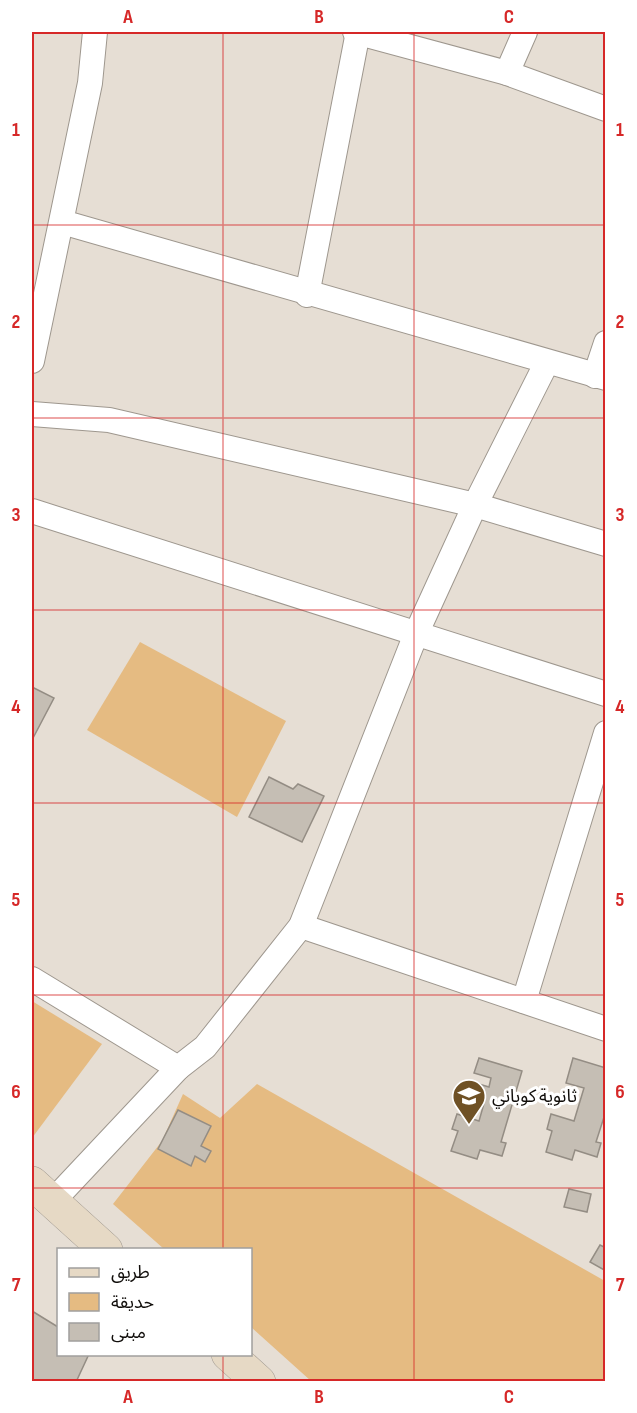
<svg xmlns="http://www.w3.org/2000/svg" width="637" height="1413" font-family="'Sofia Sans Condensed','Noto Sans Arabic',sans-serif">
  <rect width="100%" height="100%" fill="#e6ded4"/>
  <g fill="#e5bb82">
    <path d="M140 642 286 721 237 817 87 730Z"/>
    <path d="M32 1001 102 1044 32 1138Z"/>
    <path d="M257 1084 605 1281V1382L311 1381 251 1327 250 1250 164 1249 113 1204 162 1141 183 1094 220 1118Z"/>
  </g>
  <g fill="#c5beb4" stroke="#948d84" stroke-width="1.5">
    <path d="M32 687 54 698 32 740Z"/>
    <path d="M269 777 293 789 298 784 324 796 302 842 249 817Z"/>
    <path d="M479 1058 522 1071 501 1142 506 1143 502 1156 480 1150 477 1159 451 1151 458 1131 452 1129 457 1114 479 1121 485 1100 468 1095 472 1082 489 1087 491 1078 474 1073Z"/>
    <path d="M573 1058 606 1068V1111L596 1142 601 1143 597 1157 575 1150 572 1160 546 1152 552 1131 547 1129 551 1114 574 1121 584 1088 566 1083Z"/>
    <path d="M178 1110 211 1126 201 1146 211 1151 205 1162 195 1156 191 1166 158 1149Z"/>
    <path d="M569 1189 591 1194 587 1212 564 1207Z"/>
    <path d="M600 1245 606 1248V1271L590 1262Z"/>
    <path d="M32 1311 58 1327V1354H89L76 1382H32Z"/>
  </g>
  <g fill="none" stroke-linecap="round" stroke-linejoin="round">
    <defs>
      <g id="minor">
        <path d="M355 32 507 73 606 109"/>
        <path d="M507 73 525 32"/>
        <path d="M62 222 606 378"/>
        <path d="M307 295 358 32"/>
        <path d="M32 361 90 83 95 32"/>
        <path d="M595 376 606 343"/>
        <path d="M32 414 109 420 475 505 606 544"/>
        <path d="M32 511 606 694"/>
        <path d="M301 926 606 1029"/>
        <path d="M32 979 178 1068 205 1047 301 926 416 634 475 505 547 362"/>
        <path d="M524 1001 606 733"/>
        <path d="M52 1202 178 1068"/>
      </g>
      <g id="secondary">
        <path d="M32 1183 106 1250"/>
        <path d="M228 1354 259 1382"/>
      </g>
    </defs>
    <use href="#minor" stroke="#9e978e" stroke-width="26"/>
    <use href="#secondary" stroke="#9e978e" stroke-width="34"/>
    <use href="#minor" stroke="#fff" stroke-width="24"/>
    <use href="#secondary" stroke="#e6d9c5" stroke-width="33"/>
  </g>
  <path fill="none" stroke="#d62828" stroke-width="1.5" stroke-opacity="0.55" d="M223 32V1250M414 32V1382M32 225H606M32 418H606M32 610H606M32 803H606M32 995H606M32 1188H606M223 1354V1382"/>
  <defs>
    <symbol id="school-pin" viewBox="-11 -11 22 30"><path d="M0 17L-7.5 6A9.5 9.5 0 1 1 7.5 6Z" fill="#6f5125" stroke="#fff"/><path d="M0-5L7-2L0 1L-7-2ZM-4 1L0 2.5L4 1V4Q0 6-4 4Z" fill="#fff"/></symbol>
  </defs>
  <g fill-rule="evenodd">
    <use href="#school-pin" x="450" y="1077" width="38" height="52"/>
  </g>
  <g text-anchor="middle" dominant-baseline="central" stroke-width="6" stroke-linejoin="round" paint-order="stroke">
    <g font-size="18" fill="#110e0b" stroke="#fff" text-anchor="start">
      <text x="492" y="1096">ثانوية كوباني</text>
    </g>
  </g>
  <rect width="637" height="1413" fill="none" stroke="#ffffff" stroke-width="66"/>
  <rect x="57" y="1248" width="195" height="108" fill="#ffffff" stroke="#a09f9d" stroke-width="1.5"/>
  <rect x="69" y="1268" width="30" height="9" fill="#e6d9c5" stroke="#a09f9d" stroke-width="1.5"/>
  <text x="111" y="1278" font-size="18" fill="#110e0b">طريق</text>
  <rect x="69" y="1293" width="30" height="18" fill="#e5bb82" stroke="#a09f9d" stroke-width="1.5"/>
  <text x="111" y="1308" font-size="18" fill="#110e0b">حديقة</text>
  <rect x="69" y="1323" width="30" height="18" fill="#c5beb4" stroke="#a09f9d" stroke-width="1.5"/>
  <text x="111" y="1338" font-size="18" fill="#110e0b">مبنى</text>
  <rect x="33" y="33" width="571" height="1347" fill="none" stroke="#d62828" stroke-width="2"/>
  <g font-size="20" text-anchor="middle" font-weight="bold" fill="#d62828">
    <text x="128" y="23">A</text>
    <text x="319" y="23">B</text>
    <text x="509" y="23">C</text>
    <text x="16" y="136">1</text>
    <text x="620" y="136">1</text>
    <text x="16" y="328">2</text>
    <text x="620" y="328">2</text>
    <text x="16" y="521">3</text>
    <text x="620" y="521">3</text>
    <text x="16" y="713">4</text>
    <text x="620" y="713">4</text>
    <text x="16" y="906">5</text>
    <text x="620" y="906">5</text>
    <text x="16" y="1098">6</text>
    <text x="620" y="1098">6</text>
    <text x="16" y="1291">7</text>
    <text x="620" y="1291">7</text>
    <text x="128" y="1403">A</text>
    <text x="319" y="1403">B</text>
    <text x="509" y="1403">C</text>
  </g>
</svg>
